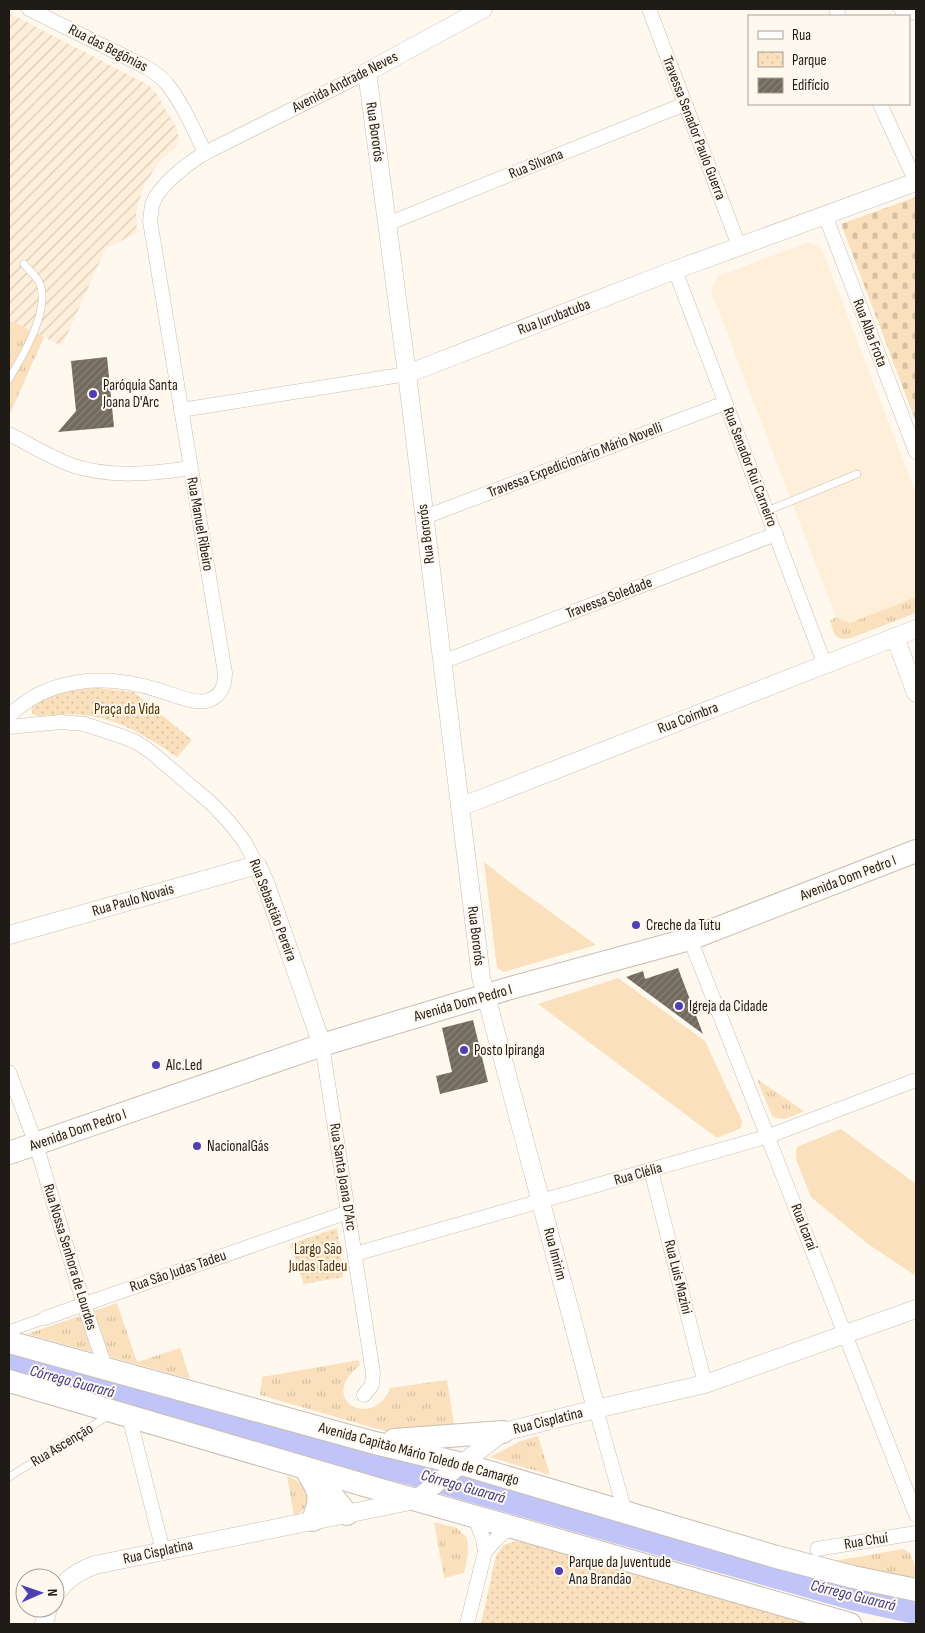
<svg xmlns="http://www.w3.org/2000/svg" width="925" height="1633" font-family="'Sofia Sans Condensed',sans-serif">
  <defs>
    <pattern id="industrial-furrows" width="10" height="10" patternUnits="userSpaceOnUse" patternTransform="scale(1.25)"><rect width="10" height="10" fill="#feefda"/><path d="M-1 1l2-2M0 10L10 0M9 11l2-2" fill="none" stroke="#d9ccba"/></pattern>
    <pattern id="grass-tufts" width="24" height="20" patternUnits="userSpaceOnUse" patternTransform="scale(1.25)"><rect width="24" height="20" fill="#fae0bc"/><path d="M3 7l-1-3M5 7V3M7 7l1-3M15 17l-1-3M17 17v-4M19 17l1-3" fill="none" stroke="#d6c0a1"/></pattern>
    <pattern id="cemetery-stones" width="16" height="16" patternUnits="userSpaceOnUse" patternTransform="scale(1.25)"><rect width="16" height="16" fill="#fae0bc"/><path d="M2 7V4a2 2 0 0 1 4 0v3zM10 15v-3a2 2 0 0 1 4 0v3z" fill="#d6c0a1"/></pattern>
    <pattern id="park-dots" width="8" height="8" patternUnits="userSpaceOnUse" patternTransform="scale(1.25)"><rect width="8" height="8" fill="#fae0bc"/><path d="M2 2h.1M6 6h.1" fill="none" stroke="#d6c0a1" stroke-width="1.8" stroke-linecap="round"/></pattern>
    <pattern id="building-hatch" width="6" height="6" patternUnits="userSpaceOnUse" patternTransform="scale(1.25)"><rect width="6" height="6" fill="#736a5d"/><path d="M-1 1l2-2M0 6l6-6M5 7l2-2" fill="none" stroke="#898279"/></pattern>
  </defs>
  <rect width="100%" height="100%" fill="#fef8ef"/>
  <path fill="#feefda" d="M809 242 822 249 916 494V597L850 623 836 617 711 291 718 276Z"/>
  <path fill="url(#industrial-furrows)" d="M9 13 148 85 156 93 177 129 179 139 177 146 159 162 144 185 136 213 137 233 106 248 62 346 9 320Z"/>
  <g fill="url(#grass-tufts)">
    <path d="M9 320 44 337 9 416Z"/>
    <path d="M916 597V613L851 638C834 641 835 635 830 621L836 617 850 623Z"/>
    <path d="M757 1079 804 1111C793 1116 783 1123 772 1116Z"/>
    <path d="M117 1303 137 1362 180 1348 190 1379 27 1334Z"/>
    <path d="M359 1360 360 1365C315 1400 374 1431 390 1388L447 1380 455 1430 399 1433 385 1431 260 1395 262 1377Z"/>
    <path d="M538 1436 550 1475 490 1457 521 1441Z"/>
    <path d="M287 1476C307 1482 318 1505 294 1516Z"/>
    <path d="M434 1522 457 1528 467 1538 468 1554 464 1573 444 1578Z"/>
    <path d="M903 1549 910 1553 916 1568V1579L829 1562Z"/>
  </g>
  <path fill="url(#cemetery-stones)" d="M916 197V422L841 224Z"/>
  <g fill="url(#park-dots)">
    <path d="M98 688 134 692 192 740 177 757C149 738 119 718 83 715 68 713 53 716 37 716L33 714 31 710C36 693 83 689 98 688Z"/>
    <path d="M337 1228 343 1277 304 1284 290 1244Z"/>
    <path d="M516 1541 521 1542 815 1624H481L496 1556 504 1545Z"/>
  </g>
  <g fill="#fae0bc">
    <path d="M484 862 512 884 596 945 504 972 497 968Z"/>
    <path d="M618 978 705 1041 742 1121 741 1128 717 1138 538 1004Z"/>
    <path d="M841 1129 916 1184V1276L868 1244 811 1197 796 1159 797 1147Z"/>
  </g>
  <g fill="none" stroke-linecap="round" stroke-linejoin="round">
    <path stroke="#c1c4f8" stroke-width="26" d="M9 1366 77 1386 414 1473 852 1597 916 1611"/>
  </g>
  <g fill="url(#building-hatch)">
    <path d="M107 357 114 427 58 432 76 411 71 361Z"/>
    <path d="M678 968 703 1034 626 977 643 971 645 979Z"/>
    <path d="M473 1020 488 1082 440 1094 436 1076 452 1072 442 1028Z"/>
  </g>
  <g fill="none" stroke-linecap="round" stroke-linejoin="round">
    <defs>
      <g id="service">
        <path d="M9 379C22 357 52 308 39 282 36 276 29 270 24 264"/>
        <path d="M767 511 857 474"/>
        <path d="M9 1477 108 1416"/>
      </g>
      <path id="pedestrian" d="M9 1331 45 1318"/>
      <g id="minor">
        <path d="M29 9 146 67C154 72 162 77 167 84 183 104 194 130 205 153"/>
        <path d="M649 9 739 246"/>
        <path d="M836 9 839 16"/>
        <path d="M901 9 916 13"/>
        <path d="M880 104 916 182"/>
        <path d="M825 215 916 452"/>
        <path d="M387 224 685 104"/>
        <path d="M675 270 825 665"/>
        <path d="M181 410 407 374"/>
        <path d="M9 434C29 444 50 457 71 465 109 478 152 474 190 468"/>
        <path d="M425 517 725 403"/>
        <path d="M442 662 776 534"/>
        <path d="M9 716C49 676 107 674 158 690 171 694 194 704 206 701 221 697 225 687 225 673L150 221C151 216 151 210 152 205 158 186 188 163 205 153L367 72"/>
        <path d="M9 727 61 722 84 724 121 736 136 742 151 752 212 804 229 822 244 841 257 865"/>
        <path d="M690 939 916 1515"/>
        <path d="M322 1045 373 1373 372 1385 364 1395"/>
        <path d="M9 1072 36 1144 84 1305 106 1369"/>
        <path d="M651 1170 705 1384"/>
        <path d="M355 1254 769 1136 916 1080"/>
        <path d="M45 1318 348 1212"/>
        <path d="M596 1409 625 1512"/>
        <path d="M129 1416 163 1551"/>
        <path d="M817 1549 916 1533"/>
        <path d="M485 1552 498 1537 512 1527"/>
        <path d="M467 1624 485 1552 483 1538 474 1517"/>
      </g>
      <g id="tertiary">
        <path d="M483 9 367 72 407 374 481 977 596 1409"/>
        <path d="M407 374 675 270 916 182"/>
        <path d="M895 637 916 693"/>
        <path d="M460 807 916 629"/>
        <path d="M9 935 257 865 266 885 322 1045"/>
        <path d="M55 1595C65 1580 78 1571 95 1565L415 1500 503 1432 596 1409 705 1384 916 1309"/>
        <path d="M44 1624 48 1608"/>
      </g>
      <g id="primary">
        <path d="M9 1153 322 1045 507 989 690 939 916 851"/>
        <path d="M9 1342 371 1442 462 1464 773 1556 853 1577 916 1590"/>
        <path d="M9 1381 381 1490 512 1527 850 1624"/>
        <path d="M394 1440 503 1432"/>
        <path d="M305 1468C319 1491 323 1494 313 1520"/>
        <path d="M316 1476 347 1514"/>
      </g>
    </defs>
    <use href="#service" stroke="#c9beb1" stroke-width="8"/>
    <use href="#pedestrian" stroke="#c9beb1" stroke-width="12"/>
    <use href="#minor" stroke="#c9beb1" stroke-width="15"/>
    <use href="#tertiary" stroke="#c9beb1" stroke-width="19"/>
    <use href="#primary" stroke="#c9beb1" stroke-width="24"/>
    <use href="#service" stroke="#fff" stroke-width="7"/>
    <use href="#pedestrian" stroke="#fff" stroke-width="11"/>
    <use href="#minor" stroke="#fff" stroke-width="14"/>
    <use href="#tertiary" stroke="#fff" stroke-width="18"/>
    <use href="#primary" stroke="#fff" stroke-width="22"/>
  </g>
  <g fill="#4e3fb7" stroke="#fef8ef" stroke-width="2">
    <circle cx="93" cy="394" r="5"/>
    <circle cx="636" cy="925" r="5"/>
    <circle cx="679" cy="1006" r="5"/>
    <circle cx="464" cy="1050" r="5"/>
    <circle cx="156" cy="1065" r="5"/>
    <circle cx="197" cy="1146" r="5"/>
    <circle cx="559" cy="1571" r="5"/>
  </g>
  <g text-anchor="middle" dominant-baseline="central" stroke-width="4" stroke-linejoin="round" paint-order="stroke">
    <g font-size="15" fill="#1f1b16" stroke="#fef8ef">
      <text transform="translate(108 48) rotate(27)">Rua das Begônias</text>
      <text transform="translate(345 82) rotate(-27)">Avenida Andrade Neves</text>
      <text transform="translate(694 128) rotate(69)">Travessa Senador Paulo Guerra</text>
      <text transform="translate(375 132) rotate(82)">Rua Bororós</text>
      <text transform="translate(536 164) rotate(-22)">Rua Silvana</text>
      <text transform="translate(554 317) rotate(-21)">Rua Jurubatuba</text>
      <text transform="translate(870 333) rotate(69)">Rua Alba Frota</text>
      <text transform="translate(575 460) rotate(-21)">Travessa Expedicionário Mário Novelli</text>
      <text transform="translate(750 467) rotate(69)">Rua Senador Rui Carneiro</text>
      <text transform="translate(200 524) rotate(80)">Rua Manuel Ribeiro</text>
      <text transform="translate(426 534) rotate(-97)">Rua Bororós</text>
      <text transform="translate(609 598) rotate(-21)">Travessa Soledade</text>
      <text transform="translate(688 718) rotate(-21)">Rua Coimbra</text>
      <text transform="translate(848 878) rotate(-21)">Avenida Dom Pedro I</text>
      <text transform="translate(133 900) rotate(-16)">Rua Paulo Novais</text>
      <text transform="translate(273 910) rotate(69)">Rua Sebastião Pereira</text>
      <text transform="translate(476 936) rotate(83)">Rua Bororós</text>
      <text transform="translate(463 1003) rotate(-16)">Avenida Dom Pedro I</text>
      <text transform="translate(78 1130) rotate(-19)">Avenida Dom Pedro I</text>
      <text transform="translate(638 1174) rotate(-16)">Rua Clélia</text>
      <text transform="translate(343 1177) rotate(81)">Rua Santa Joana D'Arc</text>
      <text transform="translate(804 1227) rotate(69)">Rua Icaraí</text>
      <text transform="translate(555 1254) rotate(75)">Rua Imirim</text>
      <text transform="translate(70 1257) rotate(73)">Rua Nossa Senhora de Lourdes</text>
      <text transform="translate(178 1271) rotate(-19)">Rua São Judas Tadeu</text>
      <text transform="translate(678 1277) rotate(76)">Rua Luis Mazini</text>
      <text transform="translate(548 1421) rotate(-14)">Rua Cisplatina</text>
      <text transform="translate(62 1445) rotate(-31)">Rua Ascenção</text>
      <text transform="translate(419 1454) rotate(15)">Avenida Capitão Mário Toledo de Camargo</text>
      <text transform="translate(866 1541) rotate(-9)">Rua Chuí</text>
      <text transform="translate(158 1552) rotate(-12)">Rua Cisplatina</text>
    </g>
    <g font-size="15" fill="#1f1b16" stroke="#fef8ef" text-anchor="start">
      <text x="103" y="385">Paróquia Santa<tspan x="103" dy="17">Joana D'Arc</tspan></text>
      <text x="646" y="925">Creche da Tutu</text>
      <text x="689" y="1006">Igreja da Cidade</text>
      <text x="474" y="1050">Posto Ipiranga</text>
      <text x="166" y="1065">Alc.Led</text>
      <text x="207" y="1146">NacionalGás</text>
      <text x="569" y="1562">Parque da Juventude<tspan x="569" dy="17">Ana Brandão</tspan></text>
    </g>
    <g font-size="15" fill="#4e3200" stroke="#fef8ef">
      <text x="127" y="709">Praça da Vida</text>
      <text x="318" y="1249">Largo São<tspan x="318" dy="17">Judas Tadeu</tspan></text>
    </g>
    <g font-size="16" font-style="italic" fill="#3d3984" stroke="#fef8ef">
      <text transform="translate(72 1382) rotate(15)">Córrego Guarará</text>
      <text transform="translate(463 1487) rotate(16)">Córrego Guarará</text>
      <text transform="translate(853 1596) rotate(14)">Córrego Guarará</text>
    </g>
  </g>
  <rect width="925" height="1633" fill="none" stroke="#1f1b16" stroke-width="20"/>
  <rect x="748" y="15" width="162" height="90" fill="#fef8ef" stroke="#a5a098"/>
  <rect x="758" y="31" width="25" height="8" fill="#ffffff" stroke="#a5a098"/>
  <text x="792" y="40" font-size="15" fill="#1f1b16">Rua</text>
  <rect x="758" y="52" width="25" height="15" fill="url(#park-dots)" stroke="#a5a098"/>
  <text x="792" y="65" font-size="15" fill="#1f1b16">Parque</text>
  <rect x="758" y="78" width="25" height="15" fill="url(#building-hatch)" stroke="#a5a098"/>
  <text x="792" y="90" font-size="15" fill="#1f1b16">Edifício</text>
  <g transform="translate(40 1593) rotate(88)"><circle r="24" fill="#fef8ef" stroke="#a5a098"/>
  <path d="M0-4L9 19L0 12L-9 19Z" fill="#4e3fb7"/>
  <text y="-8" font-size="14" font-weight="bold" text-anchor="middle" fill="#1f1b16">N</text>
  </g>
</svg>
